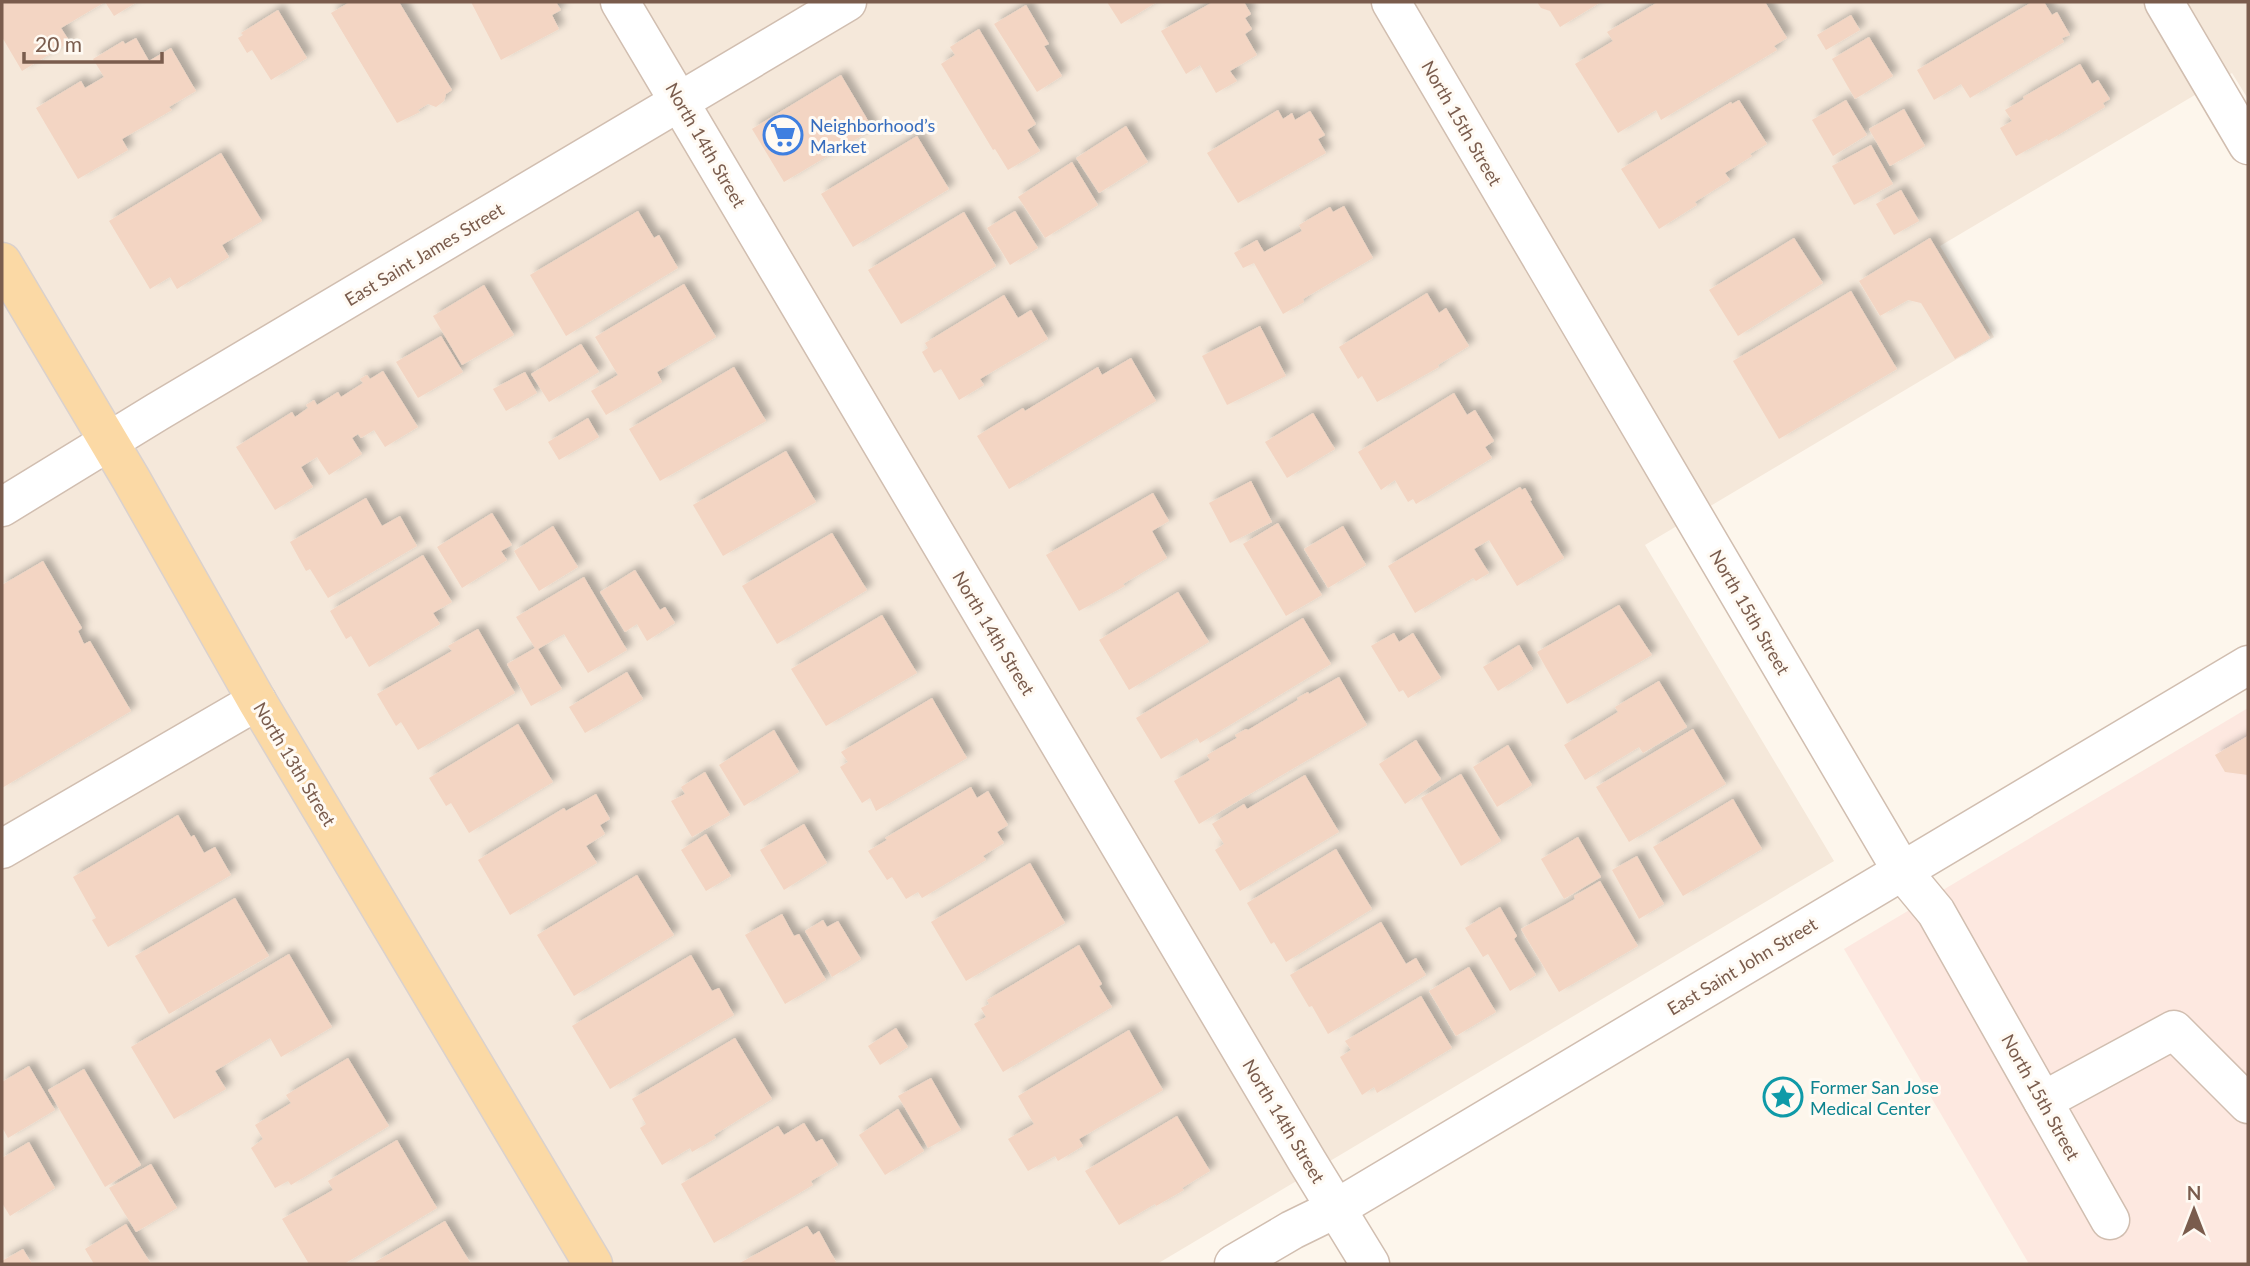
<svg xmlns="http://www.w3.org/2000/svg" width="2250" height="1266" font-family="Lato,sans-serif">
  <defs>
    <filter id="shadow"><feDropShadow dx="6" dy="-6" stdDeviation="3.5" flood-color="#0004"/></filter>
  </defs>
  <rect width="100%" height="100%" fill="#fdf6ec"/>
  <path fill="#f5e8da" d="M2 2H2248V99L2232 73 1940 246 1994 337 1645 545 1834 861 1157 1264H2Z"/>
  <path fill="#fde8e0" d="M2248 708V1264H2029L1844 949Z"/>
  <g fill="#f3d5c3" filter="url(#shadow)">
    <path d="M2 2H105L61 28 70 42 22 71 2 37Z"/>
    <path d="M105 2H137L114 16Z"/>
    <path d="M350 2H399L452 90 446 94 444 101 436 107 428 104 418 110 420 112 397 123 331 13Z"/>
    <path d="M471 2H556L561 10 552 15 559 29 501 60Z"/>
    <path d="M1107 2H1157L1121 24Z"/>
    <path d="M1213 2H1244L1251 14 1245 18 1252 29 1245 34 1257 55 1230 71 1237 81 1216 93 1200 65 1186 74 1161 31Z"/>
    <path d="M1537 2H1601L1560 27 1550 11 1541 8Z"/>
    <path d="M1658 2H1765L1787 38 1774 46 1777 50 1661 120 1656 110 1618 133 1575 64 1613 41 1607 32Z"/>
    <path d="M2032 2H2044L2052 15 2057 12 2070 35 2062 38 2064 42 1970 98 1961 84 1934 100 1917 70Z"/>
    <path d="M1026 5 1049 44 1044 46 1062 76 1037 92 994 24Z"/>
    <path d="M278 10 307 58 271 80 252 50 247 53 238 38 243 35 241 33Z"/>
    <path d="M1851 15 1860 30 1826 50 1817 35Z"/>
    <path d="M979 29 1036 124 1027 130 1040 151 1008 170 995 149 993 150 941 64 955 55 950 47Z"/>
    <path d="M1869 37 1893 76 1855 99 1832 59Z"/>
    <path d="M136 38 149 61 171 48 196 91 169 107 172 110 122 139 128 150 78 179 36 108 81 81 85 88 104 77 93 59 123 41 125 44Z"/>
    <path d="M2080 64 2092 84 2098 80 2110 99 2103 103 2105 107 2048 141 2047 139 2016 156 2000 128 2012 121 2005 110 2024 99 2023 97Z"/>
    <path d="M841 75 873 129 784 182 752 129Z"/>
    <path d="M1739 100 1767 144 1750 154 1752 156 1725 173 1730 180 1695 202 1697 205 1659 229 1621 169 1731 102 1732 104Z"/>
    <path d="M1846 100 1867 135 1833 156 1812 120Z"/>
    <path d="M1904 109 1925 146 1890 166 1869 129Z"/>
    <path d="M1278 110 1283 119 1292 113 1295 120 1310 111 1325 135 1318 139 1326 153 1238 203 1207 153Z"/>
    <path d="M1126 126 1148 162 1099 193 1076 158Z"/>
    <path d="M917 136 949 189 853 247 821 194Z"/>
    <path d="M1871 145 1893 184 1854 205 1832 166Z"/>
    <path d="M221 153 262 221 222 245 229 257 177 289 170 277 150 289 109 221Z"/>
    <path d="M1072 162 1098 205 1045 238 1018 197Z"/>
    <path d="M1901 190 1919 221 1894 235 1876 204Z"/>
    <path d="M1344 206 1373 258 1303 299 1304 302 1283 314 1254 263 1243 268 1234 253 1257 240 1264 252 1302 231 1299 225 1330 207 1333 212Z"/>
    <path d="M638 211 654 238 659 235 678 268 566 336 530 275Z"/>
    <path d="M1015 211 1038 248 1010 265 987 228Z"/>
    <path d="M964 212 996 266 901 324 868 270Z"/>
    <path d="M1794 238 1823 283 1738 336 1709 290Z"/>
    <path d="M1930 238 1990 338 1955 359 1921 303 1908 300 1880 316 1859 281Z"/>
    <path d="M684 284 716 337 657 372 662 382 606 415 591 391 618 375 595 337Z"/>
    <path d="M484 285 514 335 462 365 433 316Z"/>
    <path d="M1851 291 1897 369 1779 439 1733 361Z"/>
    <path d="M1427 293 1439 313 1446 308 1469 346 1438 365 1439 367 1377 402 1362 376 1358 379 1339 347Z"/>
    <path d="M1004 295 1018 318 1031 310 1048 339 980 379 984 385 959 400 941 369 934 373 922 352 928 348 925 343Z"/>
    <path d="M1260 326 1286 376 1227 405 1202 356Z"/>
    <path d="M441 336 463 372 418 398 396 362Z"/>
    <path d="M581 344 599 372 549 402 531 374Z"/>
    <path d="M1131 358 1156 401 1009 489 977 436 1023 408 1025 411 1098 367 1102 375Z"/>
    <path d="M734 367 766 421 660 481 629 429Z"/>
    <path d="M383 371 418 427 385 447 374 430 361 438 358 434 352 438 362 454 329 475 317 457 301 467 313 487 275 510 236 447 292 412 295 417 308 408 306 405 314 400 317 405 338 392 341 397 363 383 360 379 367 375 370 379Z"/>
    <path d="M525 372 537 393 506 411 493 389Z"/>
    <path d="M1454 393 1467 415 1475 410 1494 441 1485 447 1492 458 1416 504 1413 499 1408 502 1395 480 1381 490 1358 452Z"/>
    <path d="M1313 413 1335 449 1287 478 1265 442Z"/>
    <path d="M588 418 599 437 559 460 548 442Z"/>
    <path d="M786 451 816 502 723 556 693 505Z"/>
    <path d="M1251 481 1272 522 1230 543 1209 503Z"/>
    <path d="M1520 487 1522 490 1525 488 1532 500 1530 501 1564 558 1517 586 1489 540 1474 549 1489 573 1476 581 1473 578 1415 613 1388 566Z"/>
    <path d="M1153 493 1169 521 1152 531 1167 558 1123 584 1125 586 1079 611 1046 555Z"/>
    <path d="M366 498 382 526 400 516 417 546 328 598 310 569 306 571 290 542Z"/>
    <path d="M492 513 512 545 501 551 507 560 462 588 437 547Z"/>
    <path d="M1278 523 1322 595 1286 616 1243 544Z"/>
    <path d="M553 526 578 567 539 591 514 551Z"/>
    <path d="M1343 526 1366 565 1328 588 1304 549Z"/>
    <path d="M832 533 867 590 777 644 742 586Z"/>
    <path d="M423 555 452 602 433 613 440 624 369 667 351 636 346 639 330 611Z"/>
    <path d="M43 561 82 628 78 631 84 644 90 641 131 711 2 788V585Z"/>
    <path d="M635 570 660 610 665 607 675 623 647 641 637 624 625 632 600 592Z"/>
    <path d="M584 577 627 650 588 673 564 634 538 649 562 689 531 706 507 664 535 648 516 617Z"/>
    <path d="M1178 592 1209 642 1129 690 1099 640Z"/>
    <path d="M1619 605 1652 655 1567 704 1537 652Z"/>
    <path d="M882 615 917 673 826 726 791 669Z"/>
    <path d="M1303 618 1331 664 1200 743 1197 738 1161 759 1136 718Z"/>
    <path d="M478 629 515 693 418 750 401 722 396 726 377 694 452 651 448 646Z"/>
    <path d="M1394 633 1399 642 1413 633 1441 678 1408 698 1403 690 1399 692 1371 646Z"/>
    <path d="M1519 645 1533 669 1498 691 1483 667Z"/>
    <path d="M627 672 643 699 585 733 569 707Z"/>
    <path d="M1339 677 1367 725 1199 824 1174 781 1210 760 1207 755 1237 738 1235 735 1246 729 1248 730 1298 700 1297 698 1308 692 1309 694Z"/>
    <path d="M1659 681 1687 727 1643 753 1639 747 1585 780 1564 745 1618 712 1615 707Z"/>
    <path d="M932 698 967 758 876 811 870 798 862 803 840 767 848 762 841 752Z"/>
    <path d="M518 724 553 782 469 833 451 803 446 806 429 778Z"/>
    <path d="M1693 729 1726 784 1629 842 1596 787Z"/>
    <path d="M774 730 799 772 744 806 719 765Z"/>
    <path d="M2248 736V775L2225 772 2215 755Z"/>
    <path d="M1416 740 1441 779 1405 804 1379 764Z"/>
    <path d="M1508 745 1532 785 1497 807 1473 767Z"/>
    <path d="M705 772 730 815 692 837 671 801 685 794 681 787Z"/>
    <path d="M1461 774 1501 841 1461 866 1421 798Z"/>
    <path d="M1305 775 1339 832 1240 891 1215 850 1224 844 1212 824 1244 804 1247 809Z"/>
    <path d="M971 787 977 798 988 791 1008 825 997 832 1004 843 983 856 986 860 922 898 918 892 906 899 892 877 887 880 868 851 887 840 885 838Z"/>
    <path d="M596 794 610 819 600 825 605 834 586 846 597 863 510 915 478 860 564 808 566 811Z"/>
    <path d="M1733 799 1762 849 1683 896 1653 847Z"/>
    <path d="M178 815 191 837 194 835 204 853 215 847 231 875 108 947 92 920 96 918 73 877Z"/>
    <path d="M804 824 827 863 784 890 760 850Z"/>
    <path d="M706 834 731 876 706 891 681 850Z"/>
    <path d="M1578 837 1601 877 1564 899 1541 859Z"/>
    <path d="M1336 849 1372 909 1286 962 1274 942 1271 944 1247 903Z"/>
    <path d="M1637 856 1664 904 1639 919 1612 870Z"/>
    <path d="M1030 863 1065 923 966 981 931 922Z"/>
    <path d="M637 875 674 935 574 996 537 935Z"/>
    <path d="M1600 881 1638 946 1559 992 1521 929 1575 899 1574 896Z"/>
    <path d="M235 898 269 956 169 1014 135 956Z"/>
    <path d="M1500 907 1517 936 1514 939 1536 975 1510 991 1488 954 1483 957 1465 928Z"/>
    <path d="M782 914 794 936 799 934 826 980 785 1004 745 935Z"/>
    <path d="M823 920 827 927 838 921 861 959 832 977 805 931Z"/>
    <path d="M1381 922 1406 964 1416 958 1426 975 1328 1034 1312 1006 1309 1007 1290 975Z"/>
    <path d="M1079 945 1102 984 1099 986 1112 1007 1003 1072 974 1024 986 1017 981 1008 989 1004 987 1000Z"/>
    <path d="M289 954 332 1027 281 1057 270 1038 215 1071 226 1089 174 1119 131 1047Z"/>
    <path d="M691 955 712 991 719 988 734 1015 610 1089 572 1026Z"/>
    <path d="M1469 967 1496 1012 1456 1036 1429 991Z"/>
    <path d="M1421 996 1452 1048 1377 1093 1374 1087 1362 1095 1340 1057 1351 1050 1345 1041Z"/>
    <path d="M896 1028 908 1047 880 1065 868 1046Z"/>
    <path d="M1129 1030 1163 1090 1079 1139 1083 1146 1058 1161 1055 1156 1028 1171 1008 1139 1034 1124 1018 1096Z"/>
    <path d="M735 1038 772 1099 714 1135 716 1138 692 1152 690 1148 662 1165 640 1128 646 1124 632 1099Z"/>
    <path d="M348 1058 389 1126 291 1185 288 1181 275 1188 251 1148 263 1139 255 1125 291 1103 286 1095Z"/>
    <path d="M29 1066 55 1110 8 1138 2 1127V1082Z"/>
    <path d="M84 1069 141 1165 105 1187 48 1090Z"/>
    <path d="M931 1078 961 1130 928 1148 898 1096Z"/>
    <path d="M898 1109 924 1151 885 1175 859 1135Z"/>
    <path d="M1177 1116 1210 1171 1182 1188 1184 1190 1156 1206 1155 1204 1119 1225 1085 1171Z"/>
    <path d="M804 1123 816 1142 822 1139 838 1165 811 1181 813 1185 714 1243 681 1184 778 1126 784 1135Z"/>
    <path d="M397 1140 437 1208 344 1264H309L282 1219 333 1190 328 1181Z"/>
    <path d="M29 1142 55 1188 10 1216 2 1203V1158Z"/>
    <path d="M151 1164 177 1208 136 1232 109 1188Z"/>
    <path d="M445 1221 471 1264H372Z"/>
    <path d="M126 1224 151 1264H94L85 1249Z"/>
    <path d="M807 1226 813 1235 819 1231 836 1262 831 1264H738Z"/>
    <path d="M23 1249 32 1264H2V1261Z"/>
  </g>
  <g fill="none" stroke-linecap="round" stroke-linejoin="round">
    <defs>
      <g id="minor">
        <path d="M620 2 1307 1161 1370 1264"/>
        <path d="M1391 2 1902 871 1936 912 2110 1220"/>
        <path d="M2164 2 2248 145"/>
        <path d="M2 507 157 412 847 2"/>
        <path d="M2 849 257 701"/>
        <path d="M2043 1101 2174 1030 2248 1104"/>
        <path d="M1234 1264 1292 1230 1337 1208 2248 665"/>
      </g>
      <path id="major" d="M2 262 131 479 257 701 593 1264"/>
    </defs>
    <use href="#minor" stroke="#d1beb0" stroke-width="41"/>
    <use href="#major" stroke="#dad1cd" stroke-width="41"/>
    <use href="#minor" stroke="#fff" stroke-width="38"/>
    <use href="#major" stroke="#fbd9a5" stroke-width="38"/>
  </g>
  <defs>
    <symbol id="supermarket-ring" viewBox="-11 -11 22 22"><circle r="9.5" fill="#fffaf3" stroke="#3f7fe0" stroke-width="1.5"/><path d="M-6-5.5h2.5l.6 2H6L4.5 2H-2.5L-4.4-4H-6ZM-1.5 3.2a1.3 1.3 0 1 0 .1 0ZM3 3.2a1.3 1.3 0 1 0 .1 0Z" fill="#3f7fe0"/></symbol>
    <symbol id="sight-ring" viewBox="-11 -11 22 22"><circle r="9.5" fill="#fffaf3" stroke="#0f9aa8" stroke-width="1.5"/><path d="M0-6L1.8-2.2L6-1.7L2.9 1.2L3.7 5.4L0 3.3L-3.7 5.4L-2.9 1.2L-6-1.7L-1.8-2.2Z" fill="#0f9aa8"/></symbol>
  </defs>
  <g fill-rule="evenodd">
    <use href="#supermarket-ring" x="761" y="113" width="44" height="44"/>
    <use href="#sight-ring" x="1761" y="1075" width="44" height="44"/>
  </g>
  <g text-anchor="middle" dominant-baseline="central" stroke-width="6" stroke-linejoin="round" paint-order="stroke">
    <g font-size="18" fill="#7a5c4d" stroke="#fffaf3">
      <text transform="translate(1462 123) rotate(60)">North 15th Street</text>
      <text transform="translate(706 145) rotate(60)">North 14th Street</text>
      <text transform="translate(424 254) rotate(-31)">East Saint James Street</text>
      <text transform="translate(1750 612) rotate(60)">North 15th Street</text>
      <text transform="translate(994 633) rotate(59)">North 14th Street</text>
      <text transform="translate(295 764) rotate(59)">North 13th Street</text>
      <text transform="translate(1742 966) rotate(-31)">East Saint John Street</text>
      <text transform="translate(2041 1097) rotate(61)">North 15th Street</text>
      <text transform="translate(1284 1121) rotate(59)">North 14th Street</text>
    </g>
    <g font-size="18" fill="#366cbe" stroke="#fffaf3" text-anchor="start">
      <text x="810" y="125">Neighborhood’s<tspan x="810" dy="21">Market</tspan></text>
    </g>
    <g font-size="18" fill="#0d838f" stroke="#fffaf3" text-anchor="start">
      <text x="1810" y="1087">Former San Jose<tspan x="1810" dy="21">Medical Center</tspan></text>
    </g>
  </g>
  <rect width="2250" height="1266" fill="none" stroke="#7a5c4d" stroke-width="7"/>
  <g transform="translate(2194 1210)" stroke="#fffaf3" stroke-width="5" paint-order="stroke">
  <path d="M0-5L12 26L0 18L-12 26Z" fill="#7a5c4d"/>
  <text y="-10" font-size="19" font-weight="bold" text-anchor="middle" fill="#7a5c4d">N</text>
  </g>
  <path d="M24 52v10h138v-10" fill="none" stroke="#7a5c4d" stroke-width="3.5"/>
  <text x="35" y="52" font-size="21" fill="#7a5c4d" stroke="#fffaf3" stroke-width="5" paint-order="stroke">20 m</text>
</svg>
